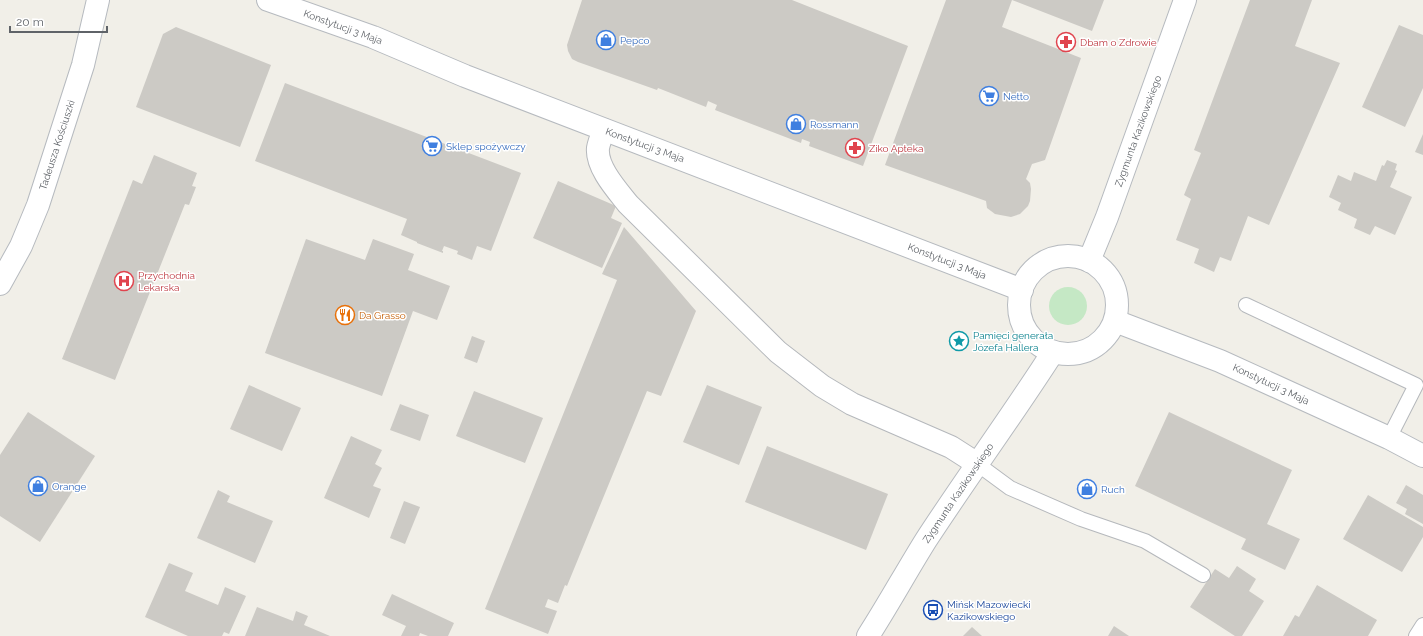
<svg xmlns="http://www.w3.org/2000/svg" width="1423" height="636" font-family="Raleway,sans-serif">
  <rect width="100%" height="100%" fill="#f1efe8"/>
  <circle fill="#c5e8c5" cx="1068" cy="306" r="19"/>
  <g fill="#cccac5">
    <path d="M582 0H792L908 46 863 166 809 146 810 142 802 139 801 143 715 110 717 105 708 101 706 107 658 88 657 90 578 62 572 59 568 51 567 45Z"/>
    <path d="M946 0H1104L1092 31 1012 0 1002 27 1081 58 1045 160 1032 164 1026 179 1030 183 1031 189 1030 201 1028 206 1020 214 1011 217 995 214 987 208 986 201 885 165Z"/>
    <path d="M1250 0H1312L1295 46 1340 63 1269 225 1248 216 1231 261 1220 257 1214 272 1194 263 1199 249 1176 240 1191 199 1184 195 1201 153 1194 150Z"/>
    <path d="M1399 25 1423 35V88L1405 127 1362 107Z"/>
    <path d="M176 27 271 65 240 147 136 107 163 34Z"/>
    <path d="M285 83 521 173 491 251 477 246 472 260 457 254 458 251 444 246 442 251H443V253L417 243V242L401 235 407 219 255 161Z"/>
    <path d="M1423 134V155L1415 152Z"/>
    <path d="M154 155 197 173 192 186 196 187 189 205 185 204 115 380 62 359 133 180 142 184Z"/>
    <path d="M1387 160 1397 164 1395 170 1397 171 1390 187 1412 197 1395 235 1375 226 1370 235 1354 228 1357 219 1338 210 1341 203 1329 197 1338 175 1351 181 1354 172 1376 181 1382 165 1384 166Z"/>
    <path d="M558 181 616 206 611 218 622 223 602 268 533 238Z"/>
    <path d="M624 227 696 311 661 396 647 391 567 586 565 585 558 603 548 599 545 607 557 611 548 634 485 609 617 280 602 274Z"/>
    <path d="M306 239 365 260 373 239 414 254 408 270 450 286 437 320 413 311 382 396 265 353Z"/>
    <path d="M472 336 485 341 477 363 464 358Z"/>
    <path d="M249 385 301 408 282 451 230 429Z"/>
    <path d="M707 385 762 407 739 465 683 442Z"/>
    <path d="M474 391 543 418 525 463 456 436Z"/>
    <path d="M400 404 429 415 420 441 390 430Z"/>
    <path d="M28 412 95 456 40 542 0 516V455Z"/>
    <path d="M1169 412 1292 470 1267 524 1300 539 1285 570 1241 549 1246 539 1135 486Z"/>
    <path d="M351 436 382 450 375 464 382 468 373 486 381 489 369 518 324 498Z"/>
    <path d="M767 446 888 494 866 550 745 502Z"/>
    <path d="M1085 480 1095 484 1088 499 1079 495Z"/>
    <path d="M1406 485 1423 495V524L1405 514 1407 509 1396 503Z"/>
    <path d="M218 490 230 496 227 502 273 521 255 563 197 538Z"/>
    <path d="M1368 495 1423 527V537L1402 572 1343 539Z"/>
    <path d="M404 501 420 507 405 544 390 538Z"/>
    <path d="M169 563 193 573 185 591 218 605 225 587 246 596 229 634 224 632 222 636H188L145 617Z"/>
    <path d="M1237 566 1256 579 1249 591 1264 601 1242 636H1235L1190 607 1215 569 1229 578Z"/>
    <path d="M1317 585 1377 620 1368 636H1283L1295 615 1299 617Z"/>
    <path d="M392 594 454 623 448 636H428L420 633 419 636H401L406 626 382 615Z"/>
    <path d="M257 607 293 621 296 611 308 616 304 625 330 636H245Z"/>
    <path d="M1114 626 1129 636H1108Z"/>
    <path d="M972 627 982 636H963Z"/>
  </g>
  <g fill="none" stroke-linecap="round" stroke-linejoin="round">
    <defs>
      <g id="lane">
        <path d="M1246 305 1416 385 1389 438"/>
        <path d="M976 463 1010 488 1081 519 1145 541 1203 575"/>
        <path d="M1416 636 1423 625"/>
      </g>
      <path id="street" d="M604 130C602 135 599 142 598 148 596 167 617 190 628 204L778 352 822 386 852 404 951 447 976 463"/>
      <g id="secondary">
        <path d="M268 0 373 37 465 76 1022 290"/>
        <circle cx="1068" cy="305" r="49"/>
        <path d="M1089 261 1107 217 1185 0"/>
        <path d="M0 284 21 246 38 205 83 65 98 0"/>
        <path d="M1115 321 1220 361 1389 438 1423 456"/>
        <path d="M868 636C888 605 906 572 926 540 967 477 1012 416 1053 352"/>
      </g>
    </defs>
    <use href="#lane" stroke="#b5b8bc" stroke-width="16"/>
    <use href="#street" stroke="#b5b8bc" stroke-width="24"/>
    <use href="#secondary" stroke="#b6babf" stroke-width="24"/>
    <use href="#lane" stroke="#fff" stroke-width="14"/>
    <use href="#street" stroke="#fff" stroke-width="22"/>
    <use href="#secondary" stroke="#fff" stroke-width="22"/>
  </g>
  <defs>
    <symbol id="shop-ring" viewBox="-11 -11 22 22"><circle r="9.5" fill="#fff" stroke="#3f7fe0" stroke-width="1.5"/><path d="M-5-2.5h2.3a2.7 3.5 0 0 1 5.4 0H5L5.5 6h-11ZM-1.5-2.5h3a1.5 2.3 0 0 0-3 0Z" fill="#3f7fe0"/></symbol>
    <symbol id="pharmacy-ring" viewBox="-11 -11 22 22"><circle r="9.5" fill="#fff" stroke="#e0444e" stroke-width="1.5"/><path d="M-2-6h4v4h4v4h-4v4h-4v-4h-4v-4h4Z" fill="#e0444e"/></symbol>
    <symbol id="supermarket-ring" viewBox="-11 -11 22 22"><circle r="9.5" fill="#fff" stroke="#3f7fe0" stroke-width="1.5"/><path d="M-6-5.5h2.5l.6 2H6L4.5 2H-2.5L-4.4-4H-6ZM-1.5 3.2a1.3 1.3 0 1 0 .1 0ZM3 3.2a1.3 1.3 0 1 0 .1 0Z" fill="#3f7fe0"/></symbol>
    <symbol id="hospital-ring" viewBox="-11 -11 22 22"><circle r="9.5" fill="#fff" stroke="#e0444e" stroke-width="1.5"/><path d="M-5-5h3v3.5h4V-5h3V5h-3V1.5h-4V5h-3Z" fill="#e0444e"/></symbol>
    <symbol id="restaurant-ring" viewBox="-11 -11 22 22"><circle r="9.5" fill="#fff" stroke="#e8710a" stroke-width="1.5"/><path d="M-5-6h1v4h1v-4h1v4h1v-4h1v5L-1.5 .5V6h-2V.5L-5-1ZM5-6V6H3V1.5H1.5Q1.5-4 5-6Z" fill="#e8710a"/></symbol>
    <symbol id="sight-ring" viewBox="-11 -11 22 22"><circle r="9.5" fill="#fff" stroke="#0f9aa8" stroke-width="1.5"/><path d="M0-6L1.8-2.2L6-1.7L2.9 1.2L3.7 5.4L0 3.3L-3.7 5.4L-2.9 1.2L-6-1.7L-1.8-2.2Z" fill="#0f9aa8"/></symbol>
    <symbol id="bus-ring" viewBox="-11 -11 22 22"><circle r="9.5" fill="#fff" stroke="#1a4fb4" stroke-width="1.5"/><path d="M-5-6H5V4H4V6H2V4H-2V6H-4V4H-5ZM-3.5-4V0h7V-4ZM-3.5 1.2v1.5H-2V1.2ZM2 1.2v1.5H3.5V1.2Z" fill="#1a4fb4"/></symbol>
  </defs>
  <g fill-rule="evenodd">
    <use href="#shop-ring" x="595" y="29" width="22" height="22"/>
    <use href="#pharmacy-ring" x="1055" y="31" width="22" height="22"/>
    <use href="#supermarket-ring" x="978" y="85" width="22" height="22"/>
    <use href="#shop-ring" x="785" y="113" width="22" height="22"/>
    <use href="#supermarket-ring" x="421" y="135" width="22" height="22"/>
    <use href="#pharmacy-ring" x="844" y="137" width="22" height="22"/>
    <use href="#hospital-ring" x="113" y="270" width="22" height="22"/>
    <use href="#restaurant-ring" x="334" y="304" width="22" height="22"/>
    <use href="#sight-ring" x="948" y="330" width="22" height="22"/>
    <use href="#shop-ring" x="27" y="475" width="22" height="22"/>
    <use href="#shop-ring" x="1076" y="478" width="22" height="22"/>
    <use href="#bus-ring" x="922" y="599" width="22" height="22"/>
  </g>
  <g text-anchor="middle" dominant-baseline="central" stroke-width="3" stroke-linejoin="round" paint-order="stroke">
    <g font-size="10" fill="#5f6368" stroke="#fff">
      <text transform="translate(343 27) rotate(20)">Konstytucji 3 Maja</text>
      <text transform="translate(1138 131) rotate(-70)">Zygmunta Kazikowskiego</text>
      <text transform="translate(57 145) rotate(-72)">Tadeusza Kościuszki</text>
      <text transform="translate(645 145) rotate(20)">Konstytucji 3 Maja</text>
      <text transform="translate(947 261) rotate(21)">Konstytucji 3 Maja</text>
      <text transform="translate(1271 384) rotate(25)">Konstytucji 3 Maja</text>
      <text transform="translate(958 493) rotate(-56)">Zygmunta Kazikowskiego</text>
    </g>
    <g font-size="10" fill="#366cbe" stroke="#fff" text-anchor="start">
      <text x="620" y="40">Pepco</text>
      <text x="1003" y="96">Netto</text>
      <text x="810" y="124">Rossmann</text>
      <text x="446" y="146">Sklep spożywczy</text>
      <text x="52" y="486">Orange</text>
      <text x="1101" y="489">Ruch</text>
    </g>
    <g font-size="10" fill="#be3a42" stroke="#fff" text-anchor="start">
      <text x="1080" y="42">Dbam o Zdrowie</text>
      <text x="869" y="148">Ziko Apteka</text>
      <text x="138" y="275">Przychodnia<tspan x="138" dy="12">Lekarska</tspan></text>
    </g>
    <g font-size="10" fill="#c56008" stroke="#fff" text-anchor="start">
      <text x="359" y="315">Da Grasso</text>
    </g>
    <g font-size="10" fill="#0d838f" stroke="#fff" text-anchor="start">
      <text x="973" y="335">Pamięci generała<tspan x="973" dy="12">Józefa Hallera</tspan></text>
    </g>
    <g font-size="10" fill="#164399" stroke="#fff" text-anchor="start">
      <text x="947" y="604">Mińsk Mazowiecki<tspan x="947" dy="12">Kazikowskiego</tspan></text>
    </g>
  </g>
  <path d="M10 26v6h97v-6" fill="none" stroke="#5f6368" stroke-width="2"/>
  <text x="16" y="26" font-size="12" fill="#5f6368" stroke="#ffffff" stroke-width="3" paint-order="stroke">20 m</text>
</svg>
